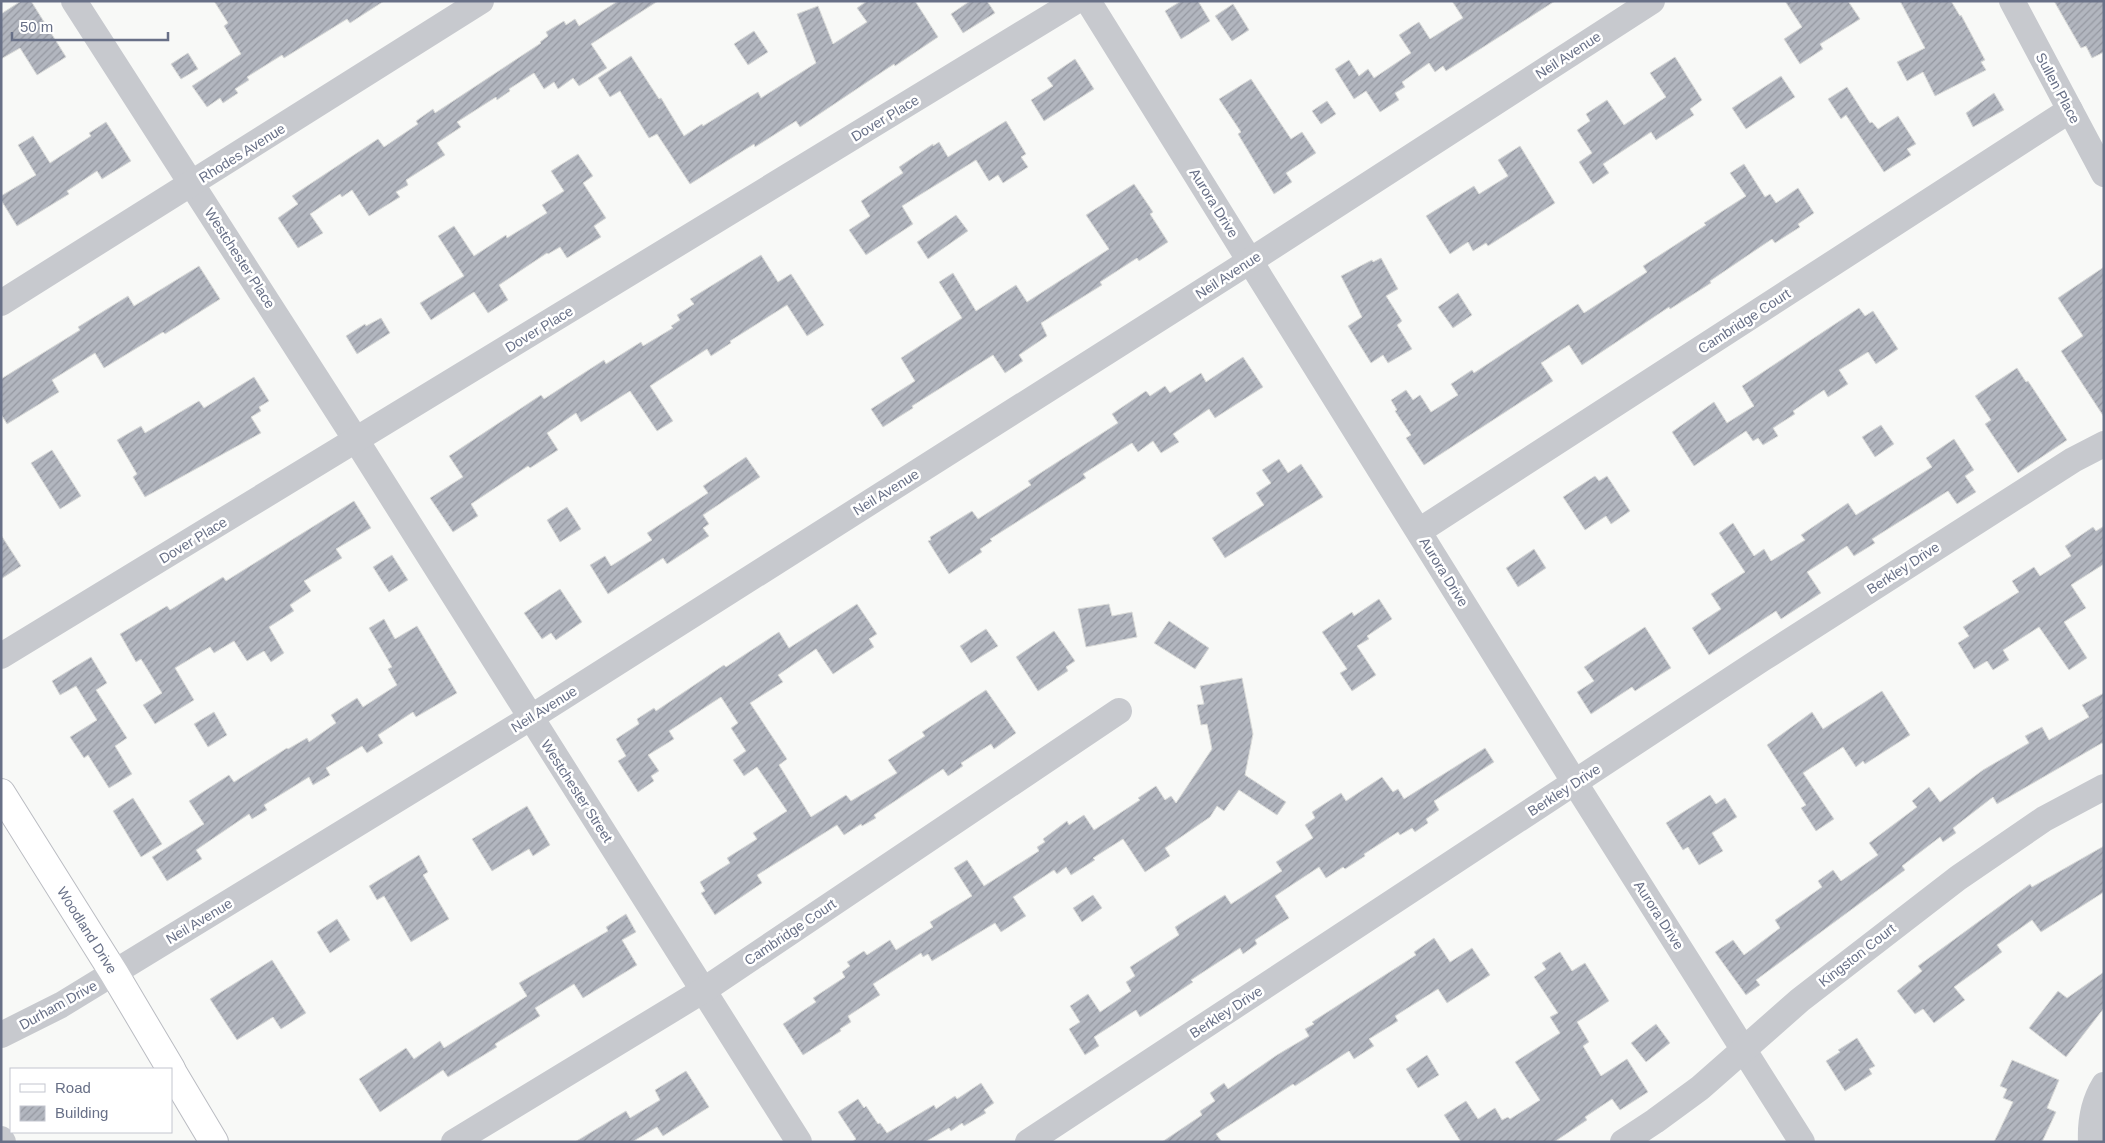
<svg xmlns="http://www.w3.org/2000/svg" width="2105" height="1143" font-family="Arial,sans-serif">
  <defs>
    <pattern id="building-hatch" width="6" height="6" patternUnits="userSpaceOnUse" patternTransform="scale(1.25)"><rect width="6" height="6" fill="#b2b6bf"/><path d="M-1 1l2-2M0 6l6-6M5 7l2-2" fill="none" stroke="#9598a1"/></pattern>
  </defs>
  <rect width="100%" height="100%" fill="#f8f9f7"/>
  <g fill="url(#building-hatch)" stroke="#dadbd9">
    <path d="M21 1H31L66 57 37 75 20 48 1 59V14Z"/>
    <path d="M214 1H384L350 23 347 19 284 58 282 55 247 77 249 80 235 89 238 93 223 103 220 98 207 107 192 86 241 54 224 26 228 23Z"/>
    <path d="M618 1H658L591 44 607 68 579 86 573 78 558 89 554 82 544 89 534 73 509 89 510 91 497 100 496 97 457 122 461 127 437 143 445 155 406 180 408 185 396 192 400 197 369 216 352 190 342 197 340 194 310 214 323 233 298 248 278 218 298 204 292 196 378 139 384 147 418 124 416 121 433 109 435 113 541 43 540 42 548 36 546 32 564 21 566 25 575 19 579 26Z"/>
    <path d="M867 1H915L938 37 895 66 894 64 800 127 796 121 755 147 754 144 690 184 657 134 649 138 620 91 610 97 598 78 631 56 659 99 661 98 684 136 702 124 703 126 758 92 761 98 816 63 797 14 818 6 833 44 867 22 857 8Z"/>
    <path d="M970 1H987L995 13 963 33 951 14Z"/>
    <path d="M1181 1H1198L1210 21 1181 39 1165 11Z"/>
    <path d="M1452 1H1555L1446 71 1443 66 1435 72 1429 63 1402 82 1405 87 1395 93 1399 100 1380 112 1366 91 1354 99 1335 69 1349 60 1359 76 1368 69 1374 78 1411 53 1399 35 1419 22 1430 39 1463 18Z"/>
    <path d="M1785 1H1848L1860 19 1820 44 1823 49 1800 64 1784 39 1802 27Z"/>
    <path d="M1900 1H1951L1960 16 1961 15 1985 60 1981 62 1986 70 1935 96 1923 72 1907 81 1897 62 1925 48Z"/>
    <path d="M2054 1H2104V52L2092 58 2086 46 2081 48Z"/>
    <path d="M1233 4 1249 30 1232 41 1215 16Z"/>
    <path d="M754 31 768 52 748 65 734 44Z"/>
    <path d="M188 53 198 69 181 79 171 64Z"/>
    <path d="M1675 57 1702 100 1690 109 1694 115 1656 140 1651 132 1603 164 1609 173 1593 184 1579 162 1592 153 1577 130 1590 121 1586 114 1607 100 1624 125 1666 97 1650 73Z"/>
    <path d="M1075 59 1094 89 1044 121 1031 100 1053 86 1047 78Z"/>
    <path d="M1781 76 1795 97 1746 129 1732 108Z"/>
    <path d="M1251 79 1291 139 1302 132 1316 153 1286 173 1292 182 1274 194 1238 134 1241 132 1219 99Z"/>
    <path d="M1847 87 1870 123 1872 122 1878 129 1898 116 1916 144 1907 149 1911 155 1884 172 1846 115 1841 119 1828 99Z"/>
    <path d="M1994 93 2004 110 1973 127 1966 113Z"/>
    <path d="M1327 101 1336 114 1321 124 1312 111Z"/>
    <path d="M1006 121 1026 154 1021 157 1028 167 1003 183 998 175 989 181 976 160 902 206 913 224 866 255 849 230 870 216 861 201 903 173 899 167 933 144V146L939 142 948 157Z"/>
    <path d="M106 122 131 161 102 179 97 171 67 191 69 194 17 226 1 200V196L36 175 18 145 33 136 50 163 91 136 89 133Z"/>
    <path d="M1520 146 1555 203 1488 246 1486 243 1473 251 1468 242 1450 254 1426 216 1474 186 1479 194 1508 176 1498 160Z"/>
    <path d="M578 154 593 176 583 183 606 218 594 226 601 237 567 258 560 247 548 254 547 253 499 285 508 300 488 313 474 292 431 320 420 303 464 276 438 236 454 226 474 256 506 235 507 238 547 213 542 205 564 191 551 171Z"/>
    <path d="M1744 164 1765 197 1770 194 1776 203 1798 188 1814 213 1798 224 1800 227 1775 243 1772 239 1710 281 1711 283 1670 309 1669 307 1582 365 1569 345 1541 363 1553 381 1424 465 1406 438 1411 435 1395 411 1397 410 1391 400 1406 390 1413 400 1420 395 1431 412 1458 395 1451 384 1472 370 1474 373 1578 304 1584 313 1647 272 1643 266 1706 225 1704 223 1746 196 1730 173Z"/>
    <path d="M1134 184 1153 212 1150 214 1168 242 1139 261 1137 258 1100 282 1102 285 1041 323 1047 336 1019 355 1023 361 1005 373 993 355 912 406 913 408 883 427 871 409 915 381 901 358 962 318 939 282 953 273 976 311 1016 285 1027 302 1109 249 1086 215Z"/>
    <path d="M956 215 968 231 928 259 917 242Z"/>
    <path d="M761 255 778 282 791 274 824 325 807 336 787 305 730 341 731 343 711 356 707 349 650 386 673 421 657 431 630 391 581 422 576 413 547 433 558 450 530 468 528 466 471 504 478 516 453 532 430 498 463 477 449 456 541 395 544 399 604 360 606 364 641 342 643 346 673 328 671 326 680 320 677 315 694 304 690 299Z"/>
    <path d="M1381 258 1398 289 1386 296 1402 321 1397 325 1412 349 1388 363 1383 355 1371 363 1348 326 1362 317 1341 276 1372 260 1373 262Z"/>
    <path d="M199 266 220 299 165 334 163 332 104 368 95 353 52 380 59 392 7 424 1 414V379L80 330 78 327 128 296 134 306Z"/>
    <path d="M2104 267V417L2061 351 2083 336 2058 298Z"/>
    <path d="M1458 293 1472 315 1453 328 1438 307Z"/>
    <path d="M1859 308 1865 316 1873 311 1898 349 1876 364 1868 352 1839 370 1848 384 1828 397 1824 390 1793 411 1795 414 1773 428 1778 436 1763 445 1758 438 1753 441 1746 431 1694 466 1672 432 1714 402 1727 423 1754 406 1742 386Z"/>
    <path d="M381 318 390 333 357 354 346 336 365 324 366 326Z"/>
    <path d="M1243 357 1263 387 1215 418 1209 409 1173 434 1179 442 1161 453 1153 441 1138 452 1132 443 1083 474 1086 478 990 539 992 541 980 549 982 552 949 574 928 541 931 540 930 537 972 511 978 519 1031 485 1028 481 1118 423 1112 414 1146 391 1150 396 1165 386 1170 393 1201 373 1206 382Z"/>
    <path d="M2017 368 2026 382 2028 381 2067 440 2018 473 1985 424 1991 420 1975 396Z"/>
    <path d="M254 377 269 401 259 407 261 411 251 417 261 433 145 497 133 477 137 474 117 440 141 426 145 433 199 401 204 408Z"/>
    <path d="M1881 425 1894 444 1875 457 1862 437Z"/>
    <path d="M1954 439 1974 470 1965 476 1976 492 1957 504 1948 491 1872 539 1875 543 1854 556 1847 546 1807 572 1821 593 1781 619 1776 611 1709 655 1692 628 1721 609 1711 594 1745 572 1719 533 1733 523 1754 556 1764 549 1771 561 1805 540 1801 535 1848 503 1856 515 1932 467 1926 458Z"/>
    <path d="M52 450 81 496 60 509 31 463Z"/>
    <path d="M746 457 760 477 703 515 709 524 703 528 709 536 667 564 663 558 608 594 590 565 605 556 611 566 652 540 647 533 708 493 703 486Z"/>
    <path d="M1279 459 1288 473 1301 464 1323 497 1225 558 1212 538 1264 505 1256 493 1271 483 1262 470Z"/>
    <path d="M1595 476 1599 481 1607 476 1630 511 1611 524 1606 516 1585 530 1563 497Z"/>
    <path d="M354 501 371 528 336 549 342 558 304 581 311 591 290 605 294 611 269 627 284 653 271 662 264 651 247 661 234 641 214 653 210 647 175 668 194 700 155 724 143 705 162 693 141 659 136 662 120 634 167 606 170 610 223 577 226 581Z"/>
    <path d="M567 507 581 529 560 542 547 520Z"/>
    <path d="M2104 526V564L2071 585 2086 608 2064 622 2087 658 2069 670 2039 627 2003 650 2009 660 1993 670 1987 661 1974 669 1958 643 1969 636 1963 627 2019 592 2012 581 2034 567 2040 576 2071 556 2065 546 2093 527 2096 531Z"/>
    <path d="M1 535 21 566 1 579Z"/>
    <path d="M1534 549 1546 568 1518 587 1506 568Z"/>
    <path d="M392 555 408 580 389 592 373 567Z"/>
    <path d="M560 589 582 622 556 640 551 633 542 639 524 613Z"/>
    <path d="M1379 599 1392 619 1367 636 1369 639 1357 646 1376 675 1352 691 1340 673 1347 669 1322 632 1352 612 1354 616Z"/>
    <path d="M857 604 877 634 869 639 874 647 833 674 816 649 778 675 783 682 750 703 787 759 779 765 811 817 846 795 851 801 897 773 888 760 925 736 922 732 986 690 1016 733 994 749 991 744 961 763 963 766 948 776 943 769 874 815 876 818 862 826 861 824 844 835 837 825 757 875 762 883 715 915 701 893 705 891 700 882 730 863 727 858 757 839 753 833 787 811 757 767 744 776 733 760 746 751 731 728 738 723 721 697 669 731 674 739 648 755 659 771 651 776 654 781 638 792 618 761 626 756 616 739 639 724 637 719 654 708 656 711 724 665 726 667 779 632 789 648Z"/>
    <path d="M1109 604 1112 616 1132 612 1137 637 1086 647 1078 609Z"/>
    <path d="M384 619 395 639 417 626 457 693 416 717 413 712 378 735 383 743 367 753 362 746 326 768 330 775 313 785 309 777 264 805 267 810 252 819 249 814 196 850 202 859 167 881 152 857 204 824 189 801 229 775 234 782 287 748 288 749 307 738 309 742 336 723 331 715 357 698 363 707 397 685 388 669 392 667 369 628Z"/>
    <path d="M1169 621 1209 648 1195 669 1154 643Z"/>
    <path d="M1645 627 1671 668 1635 691 1632 687 1591 714 1577 692 1594 681 1584 667Z"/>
    <path d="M986 629 998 646 971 663 960 646Z"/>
    <path d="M1054 631 1075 661 1066 667 1068 671 1038 691 1016 657Z"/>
    <path d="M91 657 107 683 96 690 127 738 115 746 132 774 109 788 88 755 84 758 70 737 97 720 76 686 60 695 52 681Z"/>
    <path d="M1242 678 1253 734 1245 775 1286 802 1277 815 1239 790 1224 811 1217 806 1210 817 1165 848 1170 856 1145 872 1123 839 1093 858 1095 860 1071 875 1066 867 1057 874 1054 870 1013 897 1026 916 1001 932 995 923 932 961 928 954 923 957 921 953 873 984 880 995 848 1016 851 1022 840 1029 841 1031 803 1055 783 1024 816 1002 813 998 845 977 842 972 850 966 847 962 864 951 867 955 890 940 896 950 933 927 930 922 972 896 954 868 967 860 984 886 1039 851 1037 847 1045 842 1043 839 1067 821 1069 825 1084 815 1094 830 1140 800 1138 798 1156 786 1165 800 1171 796 1176 803 1212 749 1207 724 1201 725 1197 705 1204 704 1200 686Z"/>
    <path d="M1882 691 1910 735 1865 764 1863 761 1856 767 1843 747 1803 773 1834 819 1816 831 1801 808 1806 805 1767 745 1812 712 1823 729Z"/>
    <path d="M2104 693V745L2102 743 1997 804 1993 797 1953 828 1956 833 1943 842 1940 837 1902 866 1905 870 1756 980 1760 985 1746 995 1715 952 1733 940 1744 955 1780 928 1775 920 1822 887 1818 881 1833 870 1841 881 1878 855 1869 843 1917 807 1912 801 1929 787 1940 802 1983 770 2029 743 2025 736 2042 727 2049 740 2089 717 2082 705Z"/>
    <path d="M214 712 227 735 208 747 194 724Z"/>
    <path d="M1485 748 1494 762 1434 801 1439 810 1426 819 1428 823 1415 832 1412 828 1400 835 1398 832 1364 854 1365 856 1345 869 1343 867 1326 878 1319 867 1275 896 1289 918 1255 940 1257 944 1243 954 1240 948 1191 980 1193 982 1140 1017 1136 1010 1094 1037 1099 1046 1085 1055 1069 1029 1080 1022 1070 1006 1088 994 1100 1012 1131 991 1126 982 1135 976 1130 967 1179 935 1175 927 1225 895 1231 904 1282 871 1276 862 1313 838 1305 825 1315 818 1312 812 1341 793 1346 801 1382 777 1393 792 1398 789 1404 799Z"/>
    <path d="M1710 795 1716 804 1725 798 1737 817 1712 833 1723 851 1699 865 1688 847 1683 850 1666 823Z"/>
    <path d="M133 798 162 844 141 857 113 811Z"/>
    <path d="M527 806 550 845 533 856 529 849 492 871 472 839Z"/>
    <path d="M2104 846V892L2041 932 2032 920 1997 945 2002 952 1954 987 1965 1000 1934 1023 1923 1009 1915 1014 1897 991 1922 971 1918 966 2030 884 2032 887Z"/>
    <path d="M419 855 428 872 423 875 449 919 411 942 384 896 377 900 369 886Z"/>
    <path d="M1093 895 1102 908 1082 922 1073 908Z"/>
    <path d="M626 914 636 932 622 940 637 965 583 998 574 984 535 1008 540 1016 495 1044 497 1047 448 1077 443 1070 380 1112 359 1079 406 1048 414 1059 440 1041 444 1048 527 996 519 983 608 931 606 927Z"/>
    <path d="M337 919 350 940 330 953 317 932Z"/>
    <path d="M1434 938 1450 962 1472 948 1490 975 1447 1003 1438 989 1395 1016 1398 1021 1369 1039 1374 1046 1354 1059 1349 1051 1295 1086 1293 1084 1216 1134 1222 1142H1162L1202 1115 1200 1111 1215 1101 1210 1093 1224 1083 1228 1089 1277 1055 1309 1036 1305 1029 1314 1024 1312 1022 1416 955 1414 952Z"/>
    <path d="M1560 952 1572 971 1585 963 1609 1001 1577 1022 1589 1042 1583 1046 1601 1076 1627 1059 1648 1092 1620 1110 1612 1099 1585 1117 1587 1120 1554 1142H1461L1444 1115 1466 1101 1478 1119 1495 1108 1502 1120 1508 1117 1510 1119 1540 1100 1515 1062 1560 1033 1550 1017 1558 1013 1534 977 1546 969 1542 963Z"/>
    <path d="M272 960 306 1013 281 1029 273 1017 237 1040 210 999Z"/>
    <path d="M2104 972V1008L2066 1057 2029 1028 2058 991 2067 998Z"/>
    <path d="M1656 1024 1670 1043 1646 1062 1631 1043Z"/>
    <path d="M1857 1038 1875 1066 1869 1069 1872 1074 1845 1091 1826 1061 1840 1052 1838 1050Z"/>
    <path d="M1427 1055 1439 1075 1418 1088 1406 1069Z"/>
    <path d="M2012 1060 2059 1080 2047 1108 2056 1112 2042 1142H1994L2013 1102 2003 1098 2007 1089 2000 1086Z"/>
    <path d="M686 1071 709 1107 663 1136 657 1127 632 1142H575L626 1111 630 1118 660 1100 655 1090Z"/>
    <path d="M981 1083 994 1103 984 1110 986 1113 964 1126 962 1123 951 1131 949 1128 925 1142H852L856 1139 838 1112 858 1099 864 1108 866 1106 878 1124 880 1123 887 1133 934 1105 936 1109 955 1096 957 1099Z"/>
  </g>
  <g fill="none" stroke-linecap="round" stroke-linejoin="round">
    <defs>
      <g id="major">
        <path id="s1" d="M1 793 114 973 171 1069"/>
        <path d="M171 1070 214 1142"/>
      </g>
    </defs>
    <use href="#major" stroke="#babcc2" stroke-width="30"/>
    <g stroke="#c7c9ce" stroke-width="26">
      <path d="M74 1 356 440 799 1142"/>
      <path d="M1088 1 1575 783 1802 1142"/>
      <path d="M2012 1 2104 174"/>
      <path d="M1 303 481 1"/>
      <path d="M1419 531 2070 110"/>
      <path d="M1 656 1076 1"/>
      <path d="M1 1035 61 1005 530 718 1250 261 1652 1"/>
      <path d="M1 1139 3 1142"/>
      <path d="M454 1142 704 990 1119 711"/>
      <path d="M1028 1142 1762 659 2073 460 2104 444"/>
      <path d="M1623 1142 1655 1121 1700 1088 1800 1000 1958 878 2044 819 2104 787"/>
      <path d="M2091 1142C2090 1121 2093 1103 2104 1085"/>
    </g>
    <use href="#major" stroke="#fff" stroke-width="28"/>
  </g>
  <g text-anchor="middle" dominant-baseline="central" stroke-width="5" stroke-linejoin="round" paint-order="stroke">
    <g font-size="14" fill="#687087" stroke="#fff">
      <text transform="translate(1568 55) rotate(-33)">Neil Avenue</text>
      <text transform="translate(2058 88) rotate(62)">Sullen Place</text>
      <text transform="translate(885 118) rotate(-31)">Dover Place</text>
      <text transform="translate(242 153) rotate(-32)">Rhodes Avenue</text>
      <text transform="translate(1214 203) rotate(58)">Aurora Drive</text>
      <text transform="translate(240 258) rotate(57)">Westchester Place</text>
      <text transform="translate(1228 275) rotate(-33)">Neil Avenue</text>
      <text transform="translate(1744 321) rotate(-33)">Cambridge Court</text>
      <text transform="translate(539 329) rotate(-31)">Dover Place</text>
      <text transform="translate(886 492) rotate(-32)">Neil Avenue</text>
      <text transform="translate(193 540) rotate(-31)">Dover Place</text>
      <text transform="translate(1903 568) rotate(-33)">Berkley Drive</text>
      <text transform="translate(1444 572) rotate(58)">Aurora Drive</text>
      <text transform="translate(544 709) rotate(-32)">Neil Avenue</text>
      <text transform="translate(1564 790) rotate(-33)">Berkley Drive</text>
      <text transform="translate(577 791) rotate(57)">Westchester Street</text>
      <text transform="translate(1659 915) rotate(57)">Aurora Drive</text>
      <text transform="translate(199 921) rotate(-31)">Neil Avenue</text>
      <text stroke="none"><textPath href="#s1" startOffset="162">Woodland Drive</textPath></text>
      <text transform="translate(790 932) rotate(-34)">Cambridge Court</text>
      <text transform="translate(1857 955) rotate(-38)">Kingston Court</text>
      <text transform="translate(58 1005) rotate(-29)">Durham Drive</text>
      <text transform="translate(1226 1012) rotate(-33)">Berkley Drive</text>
    </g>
  </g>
  <rect width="2105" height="1143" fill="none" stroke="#687087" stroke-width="5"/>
  <rect x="10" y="1068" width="162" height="65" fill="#ffffff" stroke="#c3c6cf"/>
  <rect x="20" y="1084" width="25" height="8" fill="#ffffff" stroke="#c3c6cf"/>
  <text x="55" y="1093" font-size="15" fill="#687087">Road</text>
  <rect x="20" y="1106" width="25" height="15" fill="url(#building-hatch)" stroke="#c3c6cf"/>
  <text x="55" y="1118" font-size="15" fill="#687087">Building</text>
  <path d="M12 32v8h156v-8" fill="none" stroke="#687087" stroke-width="2.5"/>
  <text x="20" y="32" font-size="15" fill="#687087" stroke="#ffffff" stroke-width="4" paint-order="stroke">50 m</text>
</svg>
